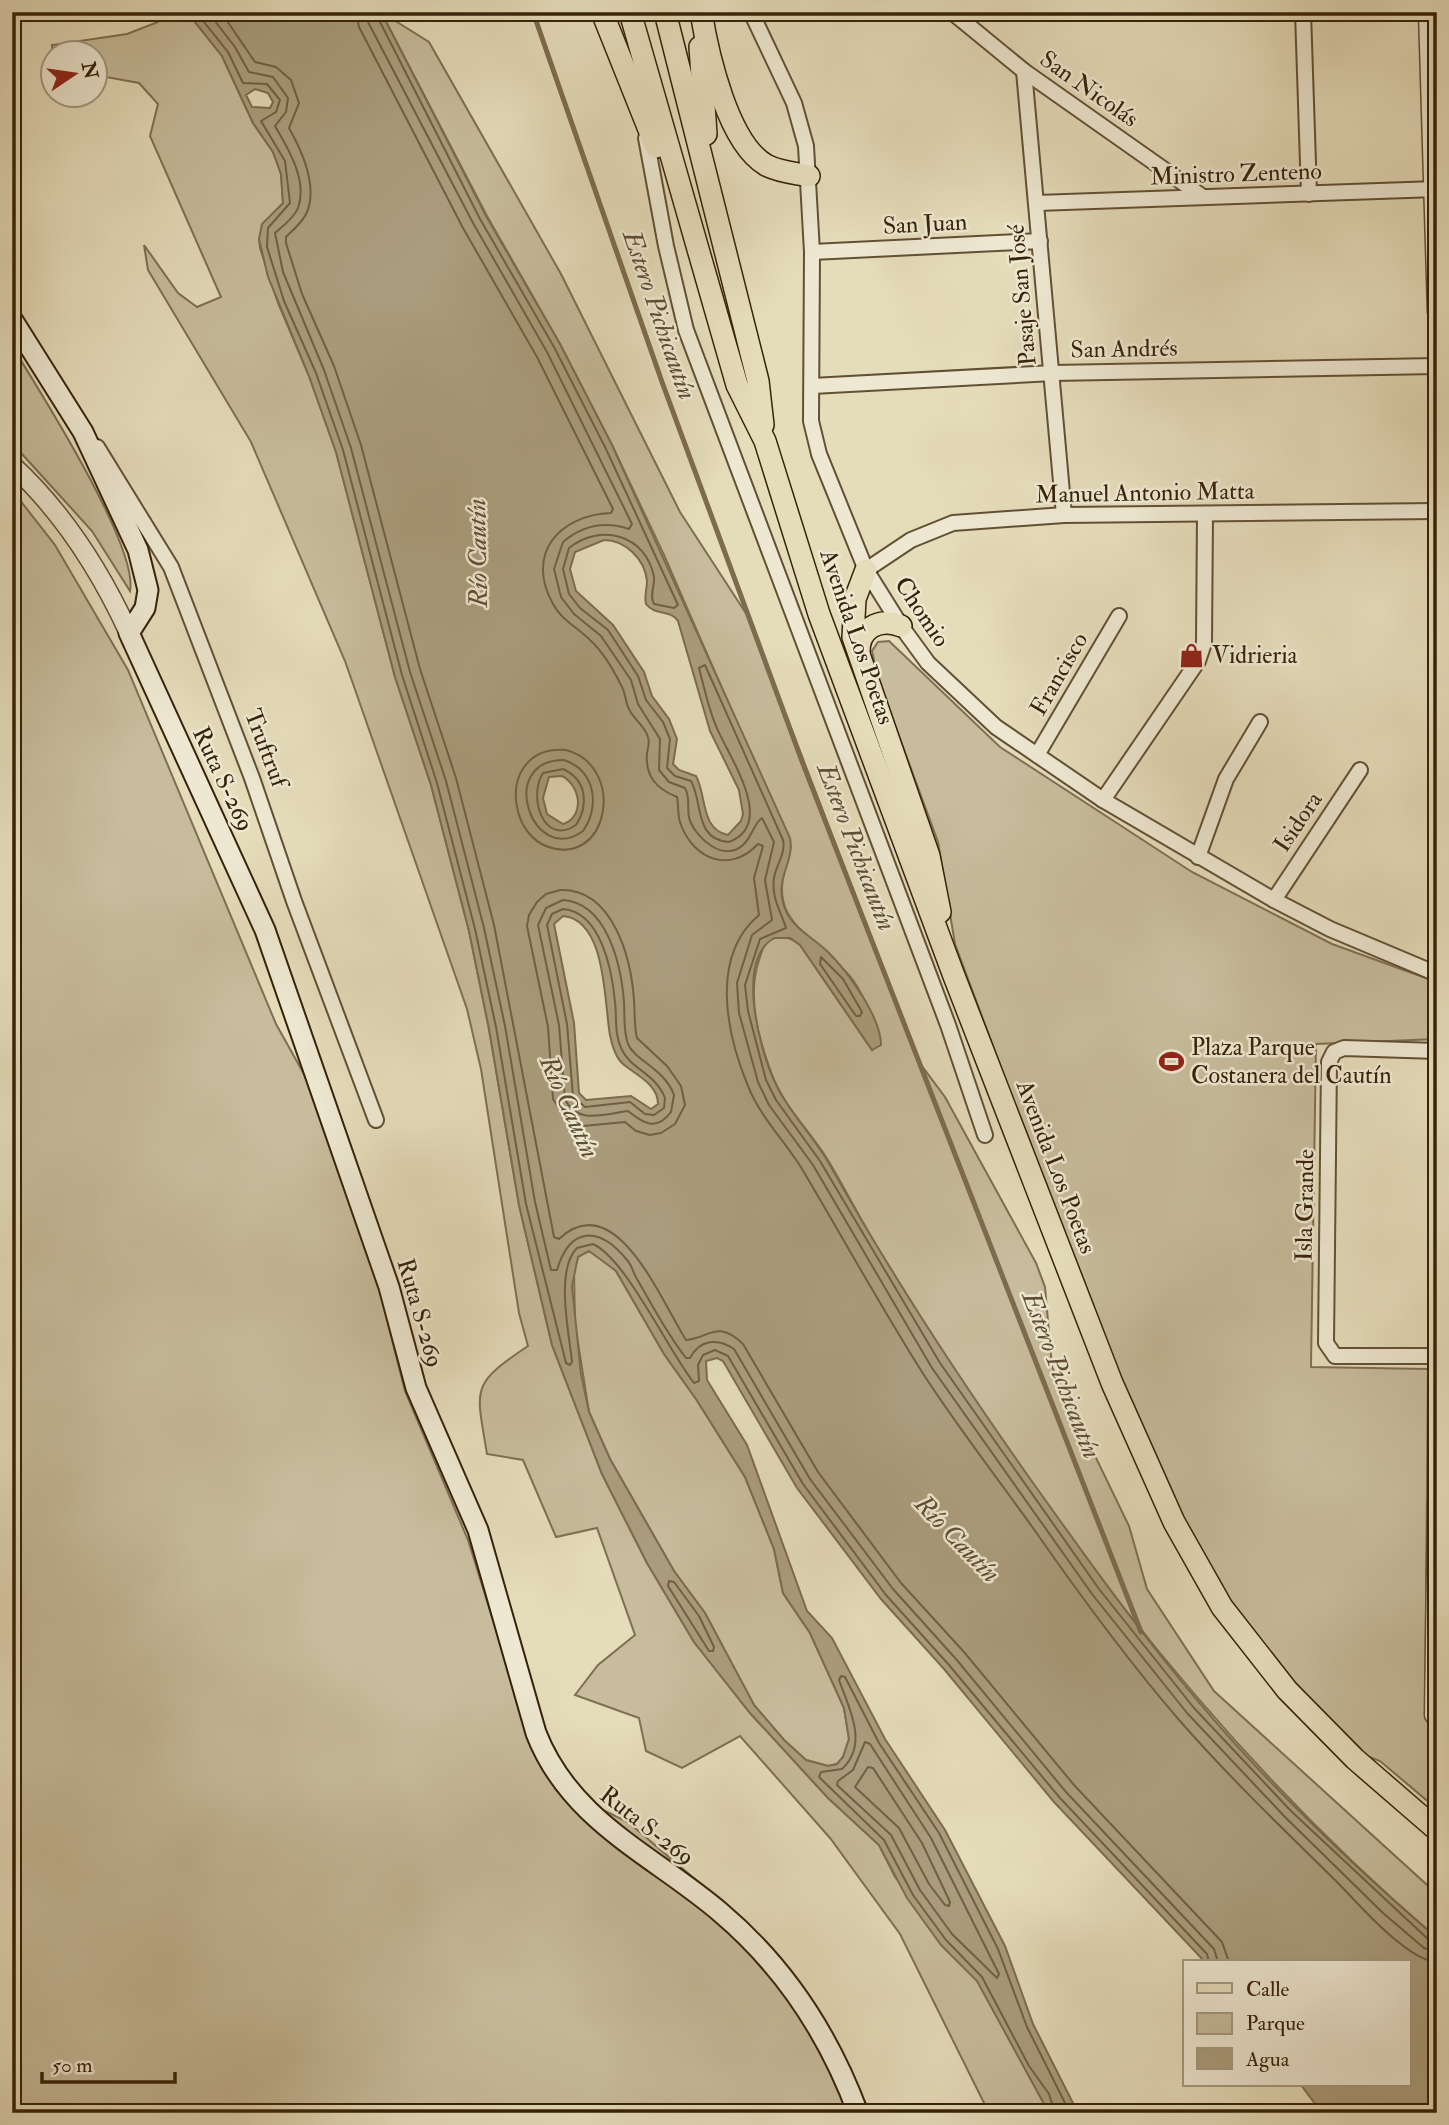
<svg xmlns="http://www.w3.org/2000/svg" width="1449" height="2125" font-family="'IM FELL Double Pica',serif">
  <rect width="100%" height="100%" fill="#e5dcba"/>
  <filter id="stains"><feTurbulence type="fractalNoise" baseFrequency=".00286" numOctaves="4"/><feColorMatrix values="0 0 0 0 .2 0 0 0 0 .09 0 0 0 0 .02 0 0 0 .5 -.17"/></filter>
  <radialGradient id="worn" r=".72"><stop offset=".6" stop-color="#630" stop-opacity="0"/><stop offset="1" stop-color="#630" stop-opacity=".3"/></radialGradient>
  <g fill="#c7bc9c" stroke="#7e6f52" stroke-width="2">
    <path d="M161 12H187L222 56 253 123 273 152 281 174 283 203 259 239 260 248 278 303 309 376 336 452 395 677 431 785 469 931 489 1029 519 1205 552 1345 602 1474 647 1563 694 1642 750 1713 828 1798 879 1845 895 1877 977 1980 1049 2113H989L900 1934 830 1838 740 1736 682 1768 646 1751 639 1718 575 1695 598 1665 635 1635 597 1528 556 1537 523 1460 487 1454C476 1387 470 1385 528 1346L519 1313 481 1069 467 1009 345 661 251 442 148 270 144 245 178 293 197 307 221 297 150 136 158 104 139 83 95 75 94 52H52V57V45L127 34 158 22Z"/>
    <path d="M381 12 429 42 561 274 680 512 749 618 919 1062 945 1097 1036 1263 1045 1287 1052 1367 1129 1526 1147 1589 1214 1691 1437 1894V1938C1205 1740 1027 1495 870 1235 855 1209 842 1183 826 1157 808 1129 782 1104 771 1072 758 1037 747 996 759 960 762 952 763 943 772 939 782 935 792 938 800 945L872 1050 878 1031C869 1012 862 989 847 973 804 926 763 922 791 847L664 555 612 445 560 344 487 216Z"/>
    <path d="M12 346C39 390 139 547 130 591L92 531 12 443Z"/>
    <path d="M12 490 55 545 128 670 276 1024 309 1083 377 1280 405 1391 468 1540 528 1733 557 1791 568 1793 628 1822 710 1892 837 2050 871 2113H12Z"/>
    <path d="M889 641 1000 747 1192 872 1332 944 1437 982V1039L1316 1044 1311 1367 1428 1369 1425 1718 1437 1719V1809L1380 1761 1359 1753 1294 1683 1226 1595 1181 1518 1129 1411 955 944 938 842 878 679 872 651 878 642Z"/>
    <path d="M586 1251 597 1254 616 1271 664 1354 696 1399 745 1477 774 1549 783 1593 810 1633 844 1708 849 1739 843 1757 837 1764 828 1766 806 1760 784 1740 754 1705 705 1613 674 1571 610 1459 589 1412 575 1324 574 1271 578 1257Z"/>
  </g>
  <path fill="#aa9d7d" stroke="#7c6c4e" stroke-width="2" fill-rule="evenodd" d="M187 12H381L486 216 560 344 612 445 790 838C795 864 772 880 786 911 795 930 814 938 828 952 848 972 881 1017 881 1045L872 1050 800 945 790 938H774C736 960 759 1046 773 1078 787 1111 814 1136 831 1167 893 1278 962 1383 1036 1487 1088 1560 1140 1633 1198 1701 1269 1786 1353 1866 1437 1938V2113H1322L1301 2085H1409V1962H1205L1054 1802 944 1669 881 1599 797 1488 723 1361 717 1358 706 1361 707 1380 747 1445 807 1611 832 1638 885 1739 945 1830 1005 1946 1033 2024 1078 2113H1049L977 1981 941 1945 907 1898 879 1845 828 1798 750 1713 694 1642 647 1563 602 1474 552 1345 519 1205 489 1029 469 931 431 785 395 677 336 452 309 376 268 277 259 239 262 224 283 203 281 174 273 152 253 123 222 56ZM255 89 268 93 273 102 270 108 252 107 246 95ZM604 540C625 540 645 559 647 581 647 589 644 596 646 604 655 616 670 609 678 621L710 731 739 790 743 814 741 821 728 835C700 829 707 796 696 776L679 770 673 764 677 739 669 719 652 696 644 672 613 625 576 591 570 569 575 552ZM562 776C580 785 586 816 563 824L547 814 543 798 549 777ZM563 916C607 920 604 1004 610 1035 612 1045 615 1057 623 1064 636 1075 658 1084 658 1104L651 1109 631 1096 586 1100 579 1093 574 1023 554 924ZM589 1251 616 1271 664 1354 696 1399 745 1477 774 1549 783 1593 810 1633 844 1708 849 1739 843 1757 837 1764 828 1766 806 1760 784 1740 754 1705 705 1613 674 1571 610 1459 589 1412 581 1374 572 1286 578 1257Z"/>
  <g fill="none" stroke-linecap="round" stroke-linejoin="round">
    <g stroke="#706042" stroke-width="2">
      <path d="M196 12 228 52 243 83 267 84 280 100 276 112 261 121 285 161 290 203 268 228 267 247 284 301 316 373 343 450 402 675 437 783 475 929 496 1027 526 1204 566 1363 570 1365 572 1362C569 1332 555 1270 577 1248L593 1244C626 1259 668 1350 694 1383L699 1381 698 1365 703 1355 715 1350 728 1356 803 1484 886 1595 949 1665 1060 1798 1207 1954 1209 1962"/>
      <path d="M208 12 235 47 249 72 273 77 288 98 286 112 275 126C288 148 308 181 298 208 294 218 283 226 275 233L283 272 324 370 351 448 410 672 446 781 484 928 505 1026 535 1202 551 1270H557C570 1226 599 1226 627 1260 632 1265 633 1273 637 1279 652 1305 667 1334 686 1358H690C700 1339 718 1338 734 1349L810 1479 893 1589 956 1659 1066 1792 1214 1949 1218 1962"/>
      <path d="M221 12 255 62 276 67 291 80 299 103 289 128C302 151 318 185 307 212 303 222 293 230 286 237V243L302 294 334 366 361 445 420 669 456 778 494 925 554 1237 559 1239C616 1185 662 1303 686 1340 709 1338 717 1319 743 1344L818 1472 901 1583 964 1652 1074 1785 1222 1942 1229 1962"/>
      <path d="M356 12 359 27 463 228 537 357 613 509 611 513C559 515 525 554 553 604 562 621 579 628 591 641 603 652 614 671 621 685 626 693 625 703 630 711 635 720 645 727 648 737 650 743 648 747 647 753 645 777 657 789 677 797 679 807 677 816 681 825 695 861 731 873 758 844L763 846 754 878 759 915C710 956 726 1033 748 1086 761 1119 788 1144 805 1174 844 1240 881 1307 922 1372 956 1425 996 1476 1033 1528 1079 1594 1127 1660 1180 1721 1229 1777 1283 1829 1336 1881 1358 1903 1407 1961 1437 1962"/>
      <path d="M366 12 368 22 473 223 547 352 632 524 629 529C605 521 582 526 563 542L554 569 561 597 574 614 601 636 631 680 638 704 660 739 659 770 669 782 685 788C691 798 686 810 690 821 698 840 724 862 743 845 752 837 754 823 762 818L774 842 765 880 772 920 752 935 737 983 739 1013 758 1082 769 1105 813 1165 932 1368 1092 1594 1187 1713 1285 1817 1383 1913 1424 1948 1437 1952"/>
      <path d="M375 12 480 219 554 347 606 449 678 605 674 608 654 604C649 595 655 587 654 577 646 534 600 523 569 548L563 569 569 594 580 608 608 630 638 676 646 700 663 722 670 739 667 768 675 776 691 781C703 802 694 840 729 842 778 824 727 754 716 726 708 707 704 687 699 668L705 665 783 840C786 853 776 865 774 878 771 897 781 912 786 928L760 939 745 985 748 1011 766 1080 776 1100 820 1161 940 1363 1099 1589 1194 1708 1291 1811 1430 1941 1437 1943"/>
      <path d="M566 750C627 766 609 870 546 846 533 841 523 828 519 815 508 778 527 747 566 750Z"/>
      <path d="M564 760C596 771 600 807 583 831 533 868 495 760 564 760Z"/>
      <path d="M563 769C587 780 589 805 576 825 543 847 528 796 543 773Z"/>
      <path d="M560 890C613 888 631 958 634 1000 635 1013 634 1026 637 1038L667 1066 681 1086 685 1105 675 1124 661 1133 650 1135 636 1131 625 1122 583 1126 565 1118 553 1099 548 1027 527 926 529 915 537 902 546 894Z"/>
      <path d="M563 900C607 903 621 964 624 1002 625 1016 623 1030 628 1044 635 1061 664 1068 674 1095L671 1112C656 1132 643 1123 628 1111 605 1114 577 1125 565 1099L559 1025 538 925 546 908Z"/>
      <path d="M563 909C601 912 612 970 615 1002 617 1018 614 1035 622 1050 631 1069 656 1074 665 1098L664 1108 654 1115 645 1114 630 1102 585 1107 573 1096 567 1024 547 925 552 914Z"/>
      <path d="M821 957 843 979 862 1012 860 1016H856L820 964Z"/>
      <path d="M669 1581 674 1582 699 1616 714 1647 713 1651H709L668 1586Z"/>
      <path d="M865 1742 870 1744 931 1838 999 1974 997 1978 952 1934 920 1890 891 1835 837 1785 838 1781 853 1770Z"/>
      <path d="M868 1767 873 1768 922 1843 950 1902 949 1906 945 1905 929 1884 899 1828 855 1787Z"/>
      <path d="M1055 2113 1049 2094 1029 2066 982 1977 946 1940 913 1895 884 1840 819 1777 821 1772 842 1769C869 1744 849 1708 839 1680L841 1676 845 1677 879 1743 939 1833 998 1949 1027 2027 1070 2113"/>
    </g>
    <path stroke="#7c6c4e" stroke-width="5" d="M533 12 662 382 803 764 1141 1632"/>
    <defs>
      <g id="minor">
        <path d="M751 12 794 103 806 146 812 252 811 421 819 454 866 570 901 626 928 663 996 727 1103 800 1274 900 1330 929 1437 974"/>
        <path d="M952 12 1024 71 1203 197"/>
        <path d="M1303 12 1309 194"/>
        <path d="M1024 71 1064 515"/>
        <path d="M646 138 666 246 686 330 948 1025 985 1135"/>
        <path d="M1037 203 1437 189"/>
        <path d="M812 252 1040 241"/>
        <path d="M812 386 1053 373 1437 366"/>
        <path d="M97 447 171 567 252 778 294 901 376 1120"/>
        <path d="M866 570 911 540 953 523 1064 515 1437 511"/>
        <path d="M1037 755 1119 616"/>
        <path d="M1103 800 1198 661 1204 643 1205 515"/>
        <path d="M1198 857 1226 779 1260 722"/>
        <path d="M1274 900 1360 770"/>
        <path d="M1437 1051 1344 1048 1334 1052 1329 1062 1326 1343 1335 1356H1437"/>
      </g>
      <g id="tertiary">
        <path d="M1428 12 1437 312"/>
        <path d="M12 465C63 512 100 570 129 633"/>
        <path d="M1437 1502 1434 1715H1437"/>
      </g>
      <path id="secondary" d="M12 319 83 432 138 550 148 590 145 608 129 633 265 930 389 1287 416 1388 478 1530 536 1733C570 1821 653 1855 720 1912 784 1966 829 2035 858 2113"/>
      <g id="primary">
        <path d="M602 12 656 147"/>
        <path d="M630 12 737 385 765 441 819 614 954 976 1112 1383 1174 1522 1222 1607 1287 1690 1355 1759 1437 1830"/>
        <path d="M665 12 758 381 763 425"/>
        <path d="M701 12C708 55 728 143 766 165 779 172 795 173 809 176"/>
        <path d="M700 47 706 134"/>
        <path d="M866 570 855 599 853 637 929 856 940 912"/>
        <path d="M859 653C858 629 879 617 901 626"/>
      </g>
    </defs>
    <use href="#minor" stroke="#625034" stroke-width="18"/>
    <use href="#tertiary" stroke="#625034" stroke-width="21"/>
    <use href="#secondary" stroke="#362208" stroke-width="23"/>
    <use href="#primary" stroke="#362208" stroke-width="24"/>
    <use href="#minor" stroke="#eee8d2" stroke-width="14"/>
    <use href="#tertiary" stroke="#eee8d2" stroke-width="18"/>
    <use href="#secondary" stroke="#eee8d2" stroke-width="19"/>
    <use href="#primary" stroke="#e5dcba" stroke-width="21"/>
  </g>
  <defs>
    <symbol id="shop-bare" viewBox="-9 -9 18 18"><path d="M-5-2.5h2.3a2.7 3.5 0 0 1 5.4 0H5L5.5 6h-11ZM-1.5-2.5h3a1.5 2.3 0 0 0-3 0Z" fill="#8f2418" stroke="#eee8d2" stroke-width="2.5" paint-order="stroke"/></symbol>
    <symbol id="stadium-bare" viewBox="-9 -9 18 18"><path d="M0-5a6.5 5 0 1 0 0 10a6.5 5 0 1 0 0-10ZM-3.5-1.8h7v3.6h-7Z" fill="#8f2418" stroke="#eee8d2" stroke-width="2.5" paint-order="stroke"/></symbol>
  </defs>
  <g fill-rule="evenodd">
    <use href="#shop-bare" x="1174" y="638" width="35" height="35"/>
    <use href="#stadium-bare" x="1154" y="1044" width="35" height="35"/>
  </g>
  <g text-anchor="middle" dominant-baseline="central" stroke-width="5" stroke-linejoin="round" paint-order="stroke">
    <g font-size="24" fill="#362208" stroke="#eee8d2">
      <text transform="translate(1089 89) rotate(35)">San Nicolás</text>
      <text transform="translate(1236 174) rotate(-2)">Ministro Zenteno</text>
      <text transform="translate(925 224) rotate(-3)">San Juan</text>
      <text transform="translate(1022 295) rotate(-95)">Pasaje San José</text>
      <text transform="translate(1124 349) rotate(-1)">San Andrés</text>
      <text transform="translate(1145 493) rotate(-1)">Manuel Antonio Matta</text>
      <text transform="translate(922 612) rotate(56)">Chomio</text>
      <text transform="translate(857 637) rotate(71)">Avenida Los Poetas</text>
      <text transform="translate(1059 674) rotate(-60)">Francisco</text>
      <text transform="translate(266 748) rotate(69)">Truftruf</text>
      <text transform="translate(223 779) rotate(65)">Ruta S-269</text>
      <text transform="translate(1298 822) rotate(-56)">Isidora</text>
      <text transform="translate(1056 1167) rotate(69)">Avenida Los Poetas</text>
      <text transform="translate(1305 1205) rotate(-89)">Isla Grande</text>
      <text transform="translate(420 1313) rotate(74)">Ruta S-269</text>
      <text transform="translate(647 1826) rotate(38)">Ruta S-269</text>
    </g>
    <g font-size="24" fill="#362208" stroke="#eee8d2" text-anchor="start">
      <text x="1212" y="655">Vidrieria</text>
      <text x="1191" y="1047">Plaza Parque<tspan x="1191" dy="28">Costanera del Cautín</tspan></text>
    </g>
    <g font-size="26" font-style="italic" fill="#5f4d31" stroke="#eee8d2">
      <text transform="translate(659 315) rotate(71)">Estero Pichicautín</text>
      <text transform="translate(478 553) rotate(-91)">Río Cautín</text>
      <text transform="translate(856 847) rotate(69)">Estero Pichicautín</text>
      <text transform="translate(569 1107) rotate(66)">Río Cautín</text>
      <text transform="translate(1061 1375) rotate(69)">Estero Pichicautín</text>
      <text transform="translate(957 1539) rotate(46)">Río Cautín</text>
    </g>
  </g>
  <rect width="1449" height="2125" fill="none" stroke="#e5dcba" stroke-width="42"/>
  <rect x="14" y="14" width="1421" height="2097" fill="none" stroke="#362208" stroke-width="3.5"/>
  <rect x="21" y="21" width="1407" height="2083" fill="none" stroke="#362208" stroke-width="2"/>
  <rect x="1183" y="1960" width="228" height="126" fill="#eee8d2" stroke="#a49981" stroke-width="2"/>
  <rect x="1197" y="1983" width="35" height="10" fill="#e5dcba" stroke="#a49981" stroke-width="2"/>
  <text x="1246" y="1996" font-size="21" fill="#362208">Calle</text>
  <rect x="1197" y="2013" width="35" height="21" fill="#c7bc9c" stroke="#a49981" stroke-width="2"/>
  <text x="1246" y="2030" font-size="21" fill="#362208">Parque</text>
  <rect x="1197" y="2048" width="35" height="21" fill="#aa9d7d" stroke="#a49981" stroke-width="2"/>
  <text x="1246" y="2066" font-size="21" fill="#362208">Agua</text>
  <g transform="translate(74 74) rotate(77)"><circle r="33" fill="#eee8d2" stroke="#a49981" stroke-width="2"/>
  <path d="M0-5L12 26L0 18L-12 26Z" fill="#8f2418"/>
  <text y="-10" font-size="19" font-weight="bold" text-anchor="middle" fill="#362208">N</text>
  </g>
  <path d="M42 2072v10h133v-10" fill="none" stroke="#362208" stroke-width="3.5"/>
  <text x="52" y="2072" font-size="21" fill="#362208" stroke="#eee8d2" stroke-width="5" paint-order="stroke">50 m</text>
  <rect width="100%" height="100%" filter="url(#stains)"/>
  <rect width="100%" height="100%" fill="url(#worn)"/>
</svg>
